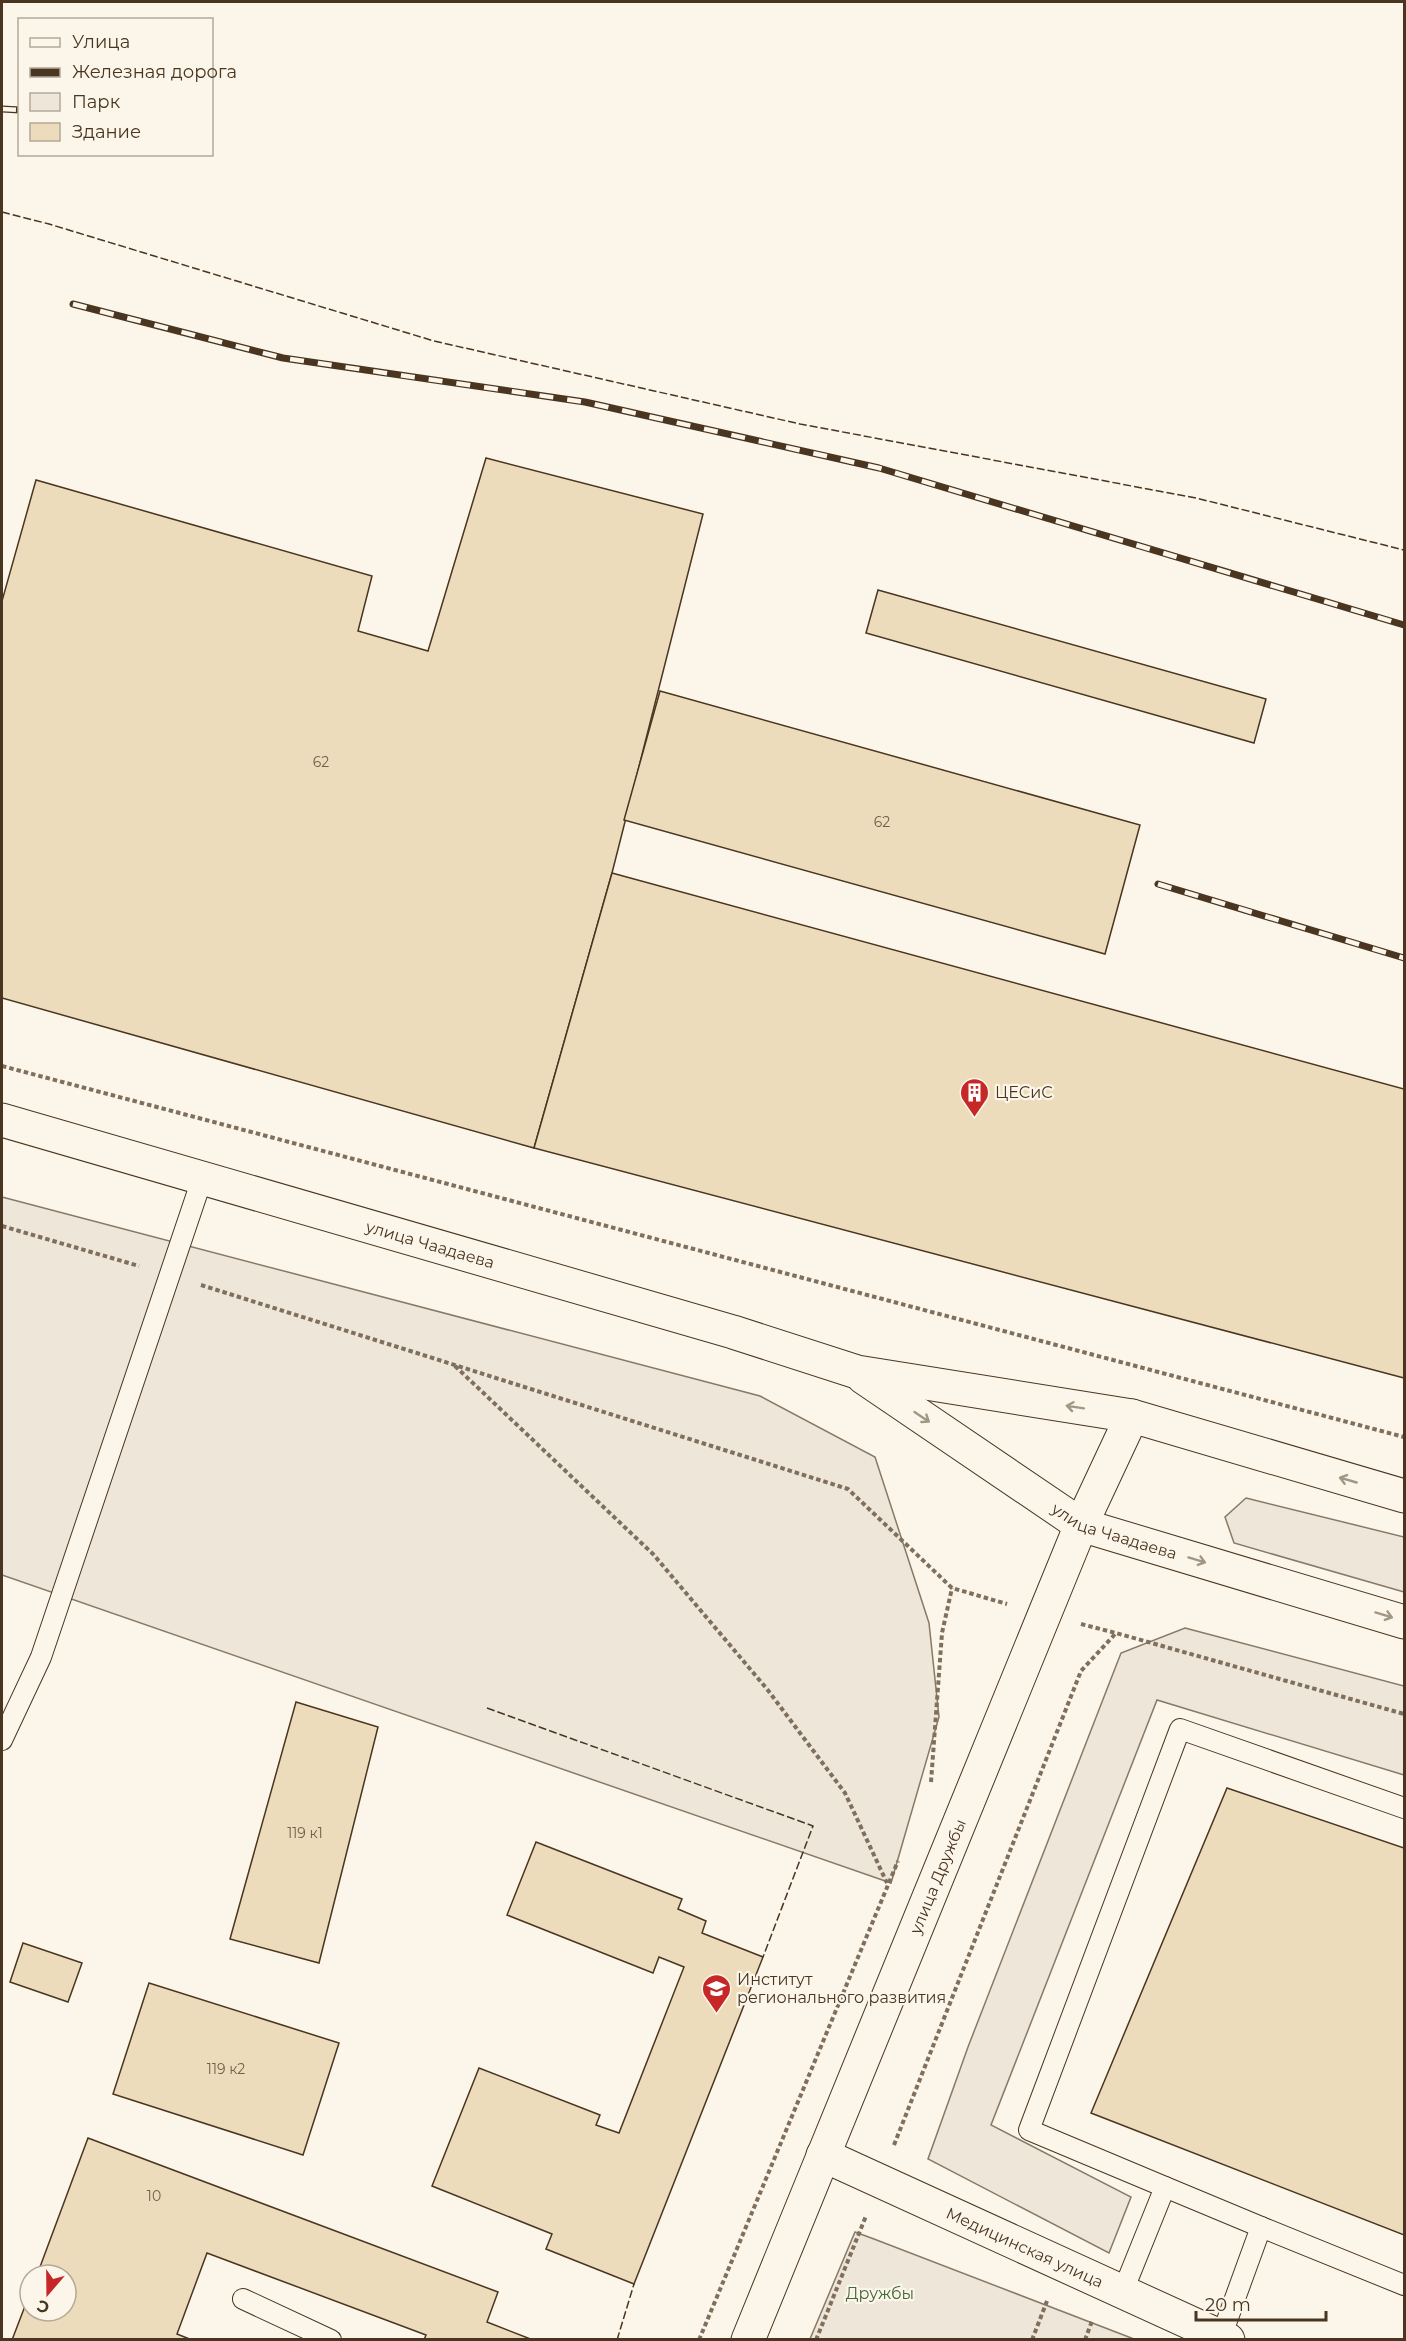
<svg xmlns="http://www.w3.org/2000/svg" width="1406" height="2341" font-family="Montserrat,sans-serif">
  <rect width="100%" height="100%" fill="#fbf6e9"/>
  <g fill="#ede6d9" stroke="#887966" stroke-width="1.5">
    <path d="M2 1197 760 1396 875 1457 929 1623 939 1717 891 1883 2 1575Z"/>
    <path d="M1246 1498 1404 1537V1592L1234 1543 1225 1517Z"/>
    <path d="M1185 1628 1404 1686V1775L1157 1700 991 2125 1131 2197 1109 2253 928 2159 968 2047 1121 1653Z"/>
    <path d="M855 2232 874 2239 1134 2339H810Z"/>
  </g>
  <g fill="#ecdcbc" stroke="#4a3520" stroke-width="1.5">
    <path d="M486 458 703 514 612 873 534 1148 2 998V601L36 480 372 576 358 631 428 651Z"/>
    <path d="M878 590 1266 699 1254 743 866 633Z"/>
    <path d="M660 691 1140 825 1105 954 624 820Z"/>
    <path d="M612 873 1404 1089V1378L534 1148Z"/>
    <path d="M296 1702 378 1727 319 1963 230 1939Z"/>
    <path d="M1227 1788 1404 1848V2235L1091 2113Z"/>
    <path d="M536 1842 682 1899 678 1909 706 1921 702 1933 763 1957 634 2284 546 2249 552 2234 432 2186 479 2068 600 2115 596 2125 619 2133 684 1967 659 1957 653 1973 507 1915Z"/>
    <path d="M23 1943 82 1963 68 2002 10 1982Z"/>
    <path d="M149 1983 339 2043 303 2155 113 2094Z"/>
    <path d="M88 2138 498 2292 487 2322 533 2340H424L426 2335 207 2253 177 2334 192 2340H12L30 2293V2311H66V2275H37Z"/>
  </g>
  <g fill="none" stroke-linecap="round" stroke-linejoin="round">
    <defs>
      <g id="service">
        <path d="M2 1740 41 1657 202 1179"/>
        <path d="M1165 2187 1029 2130 1180 1729 1404 1808"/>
        <path d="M1123 2291 1165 2187 1261 2227"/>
        <path d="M243 2299 331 2340"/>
        <path d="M1221 2337 1261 2227 1404 2285"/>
      </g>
      <g id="minor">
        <path id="s1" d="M823 2155 1228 2340"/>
      </g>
      <g id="secondary">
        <path id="s2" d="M748 2340 1081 1525 1132 1416"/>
      </g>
      <g id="primary">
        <path id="s3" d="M2 1120 733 1332 857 1372 1132 1416 1404 1496"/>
        <path id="s4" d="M863 1377 1081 1525 1404 1622"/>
      </g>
    </defs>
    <use href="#service" stroke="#4a3520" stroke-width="22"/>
    <use href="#minor" stroke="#4a3520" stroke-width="35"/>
    <use href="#secondary" stroke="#4a3520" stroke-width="35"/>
    <use href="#primary" stroke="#4a3520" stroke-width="35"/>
    <g stroke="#7f6f5c" stroke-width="4" stroke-dasharray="4.5 3" stroke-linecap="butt">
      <path d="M2 1066 1404 1437"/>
      <path d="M2 1226 139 1266"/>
      <path d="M201 1285 848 1489 952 1588 1007 1604"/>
      <path d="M455 1366 653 1554 767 1689 845 1793 887 1883"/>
      <path d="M1081 1624 1116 1633"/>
      <path d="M931 1782 942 1633 952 1588"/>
      <path d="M894 2145 1081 1671 1116 1633 1404 1714"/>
      <path d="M699 2340 898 1861"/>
      <path d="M816 2340 866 2216"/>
      <path d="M1032 2340 1047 2301"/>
      <path d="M1085 2340 1092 2321"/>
    </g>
    <use href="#service" stroke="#fbf6e9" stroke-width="20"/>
    <use href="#minor" stroke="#fbf6e9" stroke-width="33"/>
    <use href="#secondary" stroke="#fbf6e9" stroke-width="33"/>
    <use href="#primary" stroke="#fbf6e9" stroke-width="33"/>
    <defs>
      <g id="rail">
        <path d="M2 109 20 110"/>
        <path d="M73 304 283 358 585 402 879 468 1404 625"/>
        <path d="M1158 884 1404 958"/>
      </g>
    </defs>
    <use href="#rail" stroke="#4a3520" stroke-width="7"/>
    <use href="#rail" stroke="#fbf6e9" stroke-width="4.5" stroke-dasharray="14" stroke-linecap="butt"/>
    <g stroke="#4a3520" stroke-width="1.5" stroke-dasharray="8 3" stroke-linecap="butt">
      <path d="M2 212 49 224 434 341 800 424 1196 498 1404 550"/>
      <path d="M487 1708 813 1826 763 1957"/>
      <path d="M617 2340 634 2284"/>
    </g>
  </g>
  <defs><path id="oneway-shaft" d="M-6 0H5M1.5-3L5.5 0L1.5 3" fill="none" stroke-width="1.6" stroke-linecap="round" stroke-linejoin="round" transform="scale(1.5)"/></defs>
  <g stroke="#a29684">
    <use href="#oneway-shaft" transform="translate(1075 1407) rotate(-171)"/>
    <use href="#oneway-shaft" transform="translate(922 1417) rotate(34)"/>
    <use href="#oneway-shaft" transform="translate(1348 1480) rotate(-164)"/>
    <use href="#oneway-shaft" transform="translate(1197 1560) rotate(17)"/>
    <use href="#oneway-shaft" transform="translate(1384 1615) rotate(17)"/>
  </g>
  <defs>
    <symbol id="building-pin" viewBox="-11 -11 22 30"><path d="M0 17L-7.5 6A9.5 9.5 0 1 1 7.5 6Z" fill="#c62828" stroke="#fbf6e9"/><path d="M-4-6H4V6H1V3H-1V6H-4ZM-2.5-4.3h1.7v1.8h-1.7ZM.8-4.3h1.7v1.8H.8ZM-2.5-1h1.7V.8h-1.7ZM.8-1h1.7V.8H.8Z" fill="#fff"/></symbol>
    <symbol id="university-pin" viewBox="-11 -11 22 30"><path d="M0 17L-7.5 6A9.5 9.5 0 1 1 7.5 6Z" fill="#c62828" stroke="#fbf6e9"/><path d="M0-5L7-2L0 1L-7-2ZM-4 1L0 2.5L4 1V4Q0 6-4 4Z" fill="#fff"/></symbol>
  </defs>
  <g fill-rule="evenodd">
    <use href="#building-pin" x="958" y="1076" width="33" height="45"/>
    <use href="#university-pin" x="700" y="1972" width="33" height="45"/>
  </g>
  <g text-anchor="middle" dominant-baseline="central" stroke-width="4.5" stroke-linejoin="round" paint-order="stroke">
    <g font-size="14" fill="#725f47">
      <text x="321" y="762">62</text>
      <text x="882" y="822">62</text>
      <text x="305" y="1833">119 к1</text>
      <text x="226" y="2069">119 к2</text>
      <text x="154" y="2196">10</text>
    </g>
    <g font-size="16" fill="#4a3520" stroke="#fbf6e9" text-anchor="start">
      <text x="995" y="1092">ЦЕСиС</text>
      <text x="737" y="1979">Институт<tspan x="737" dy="18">регионального развития</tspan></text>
    </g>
    <g font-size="16" fill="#4a3520" stroke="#fbf6e9">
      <text stroke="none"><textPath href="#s3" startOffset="446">улица Чаадаева</textPath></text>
      <text stroke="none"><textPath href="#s4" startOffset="297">улица Чаадаева</textPath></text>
      <text stroke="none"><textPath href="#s2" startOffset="501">улица Дружбы</textPath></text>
      <text stroke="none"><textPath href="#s1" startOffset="222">Медицинская улица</textPath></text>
    </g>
    <g font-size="16" fill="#436837" stroke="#fbf6e9">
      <text x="880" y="2293">Дружбы</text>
    </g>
  </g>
  <rect width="1406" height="2341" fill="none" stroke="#4a3520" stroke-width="6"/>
  <rect x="18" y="18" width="195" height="138" fill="#fbf6e9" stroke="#b4a999" stroke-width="1.5"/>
  <rect x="30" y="38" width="30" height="9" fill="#fbf6e9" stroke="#b4a999" stroke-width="1.5"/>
  <text x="72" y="48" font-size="18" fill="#4a3520">Улица</text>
  <rect x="30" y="68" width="30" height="9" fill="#4a3520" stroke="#b4a999" stroke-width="1.5"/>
  <text x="72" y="78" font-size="18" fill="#4a3520">Железная дорога</text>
  <rect x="30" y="93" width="30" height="18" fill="#ede6d9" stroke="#b4a999" stroke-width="1.5"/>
  <text x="72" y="108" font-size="18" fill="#4a3520">Парк</text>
  <rect x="30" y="123" width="30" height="18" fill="#ecdcbc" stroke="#b4a999" stroke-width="1.5"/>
  <text x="72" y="138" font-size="18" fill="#4a3520">Здание</text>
  <g transform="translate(48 2293) rotate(200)"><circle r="28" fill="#fbf6e9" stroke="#b4a999" stroke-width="1.5"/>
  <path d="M0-4.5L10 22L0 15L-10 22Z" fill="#c62828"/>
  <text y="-9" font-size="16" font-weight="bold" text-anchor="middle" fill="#4a3520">С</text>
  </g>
  <path d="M1196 2311v9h130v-9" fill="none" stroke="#4a3520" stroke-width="3"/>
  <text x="1205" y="2311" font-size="18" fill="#4a3520" stroke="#fbf6e9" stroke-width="4.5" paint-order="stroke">20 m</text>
</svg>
